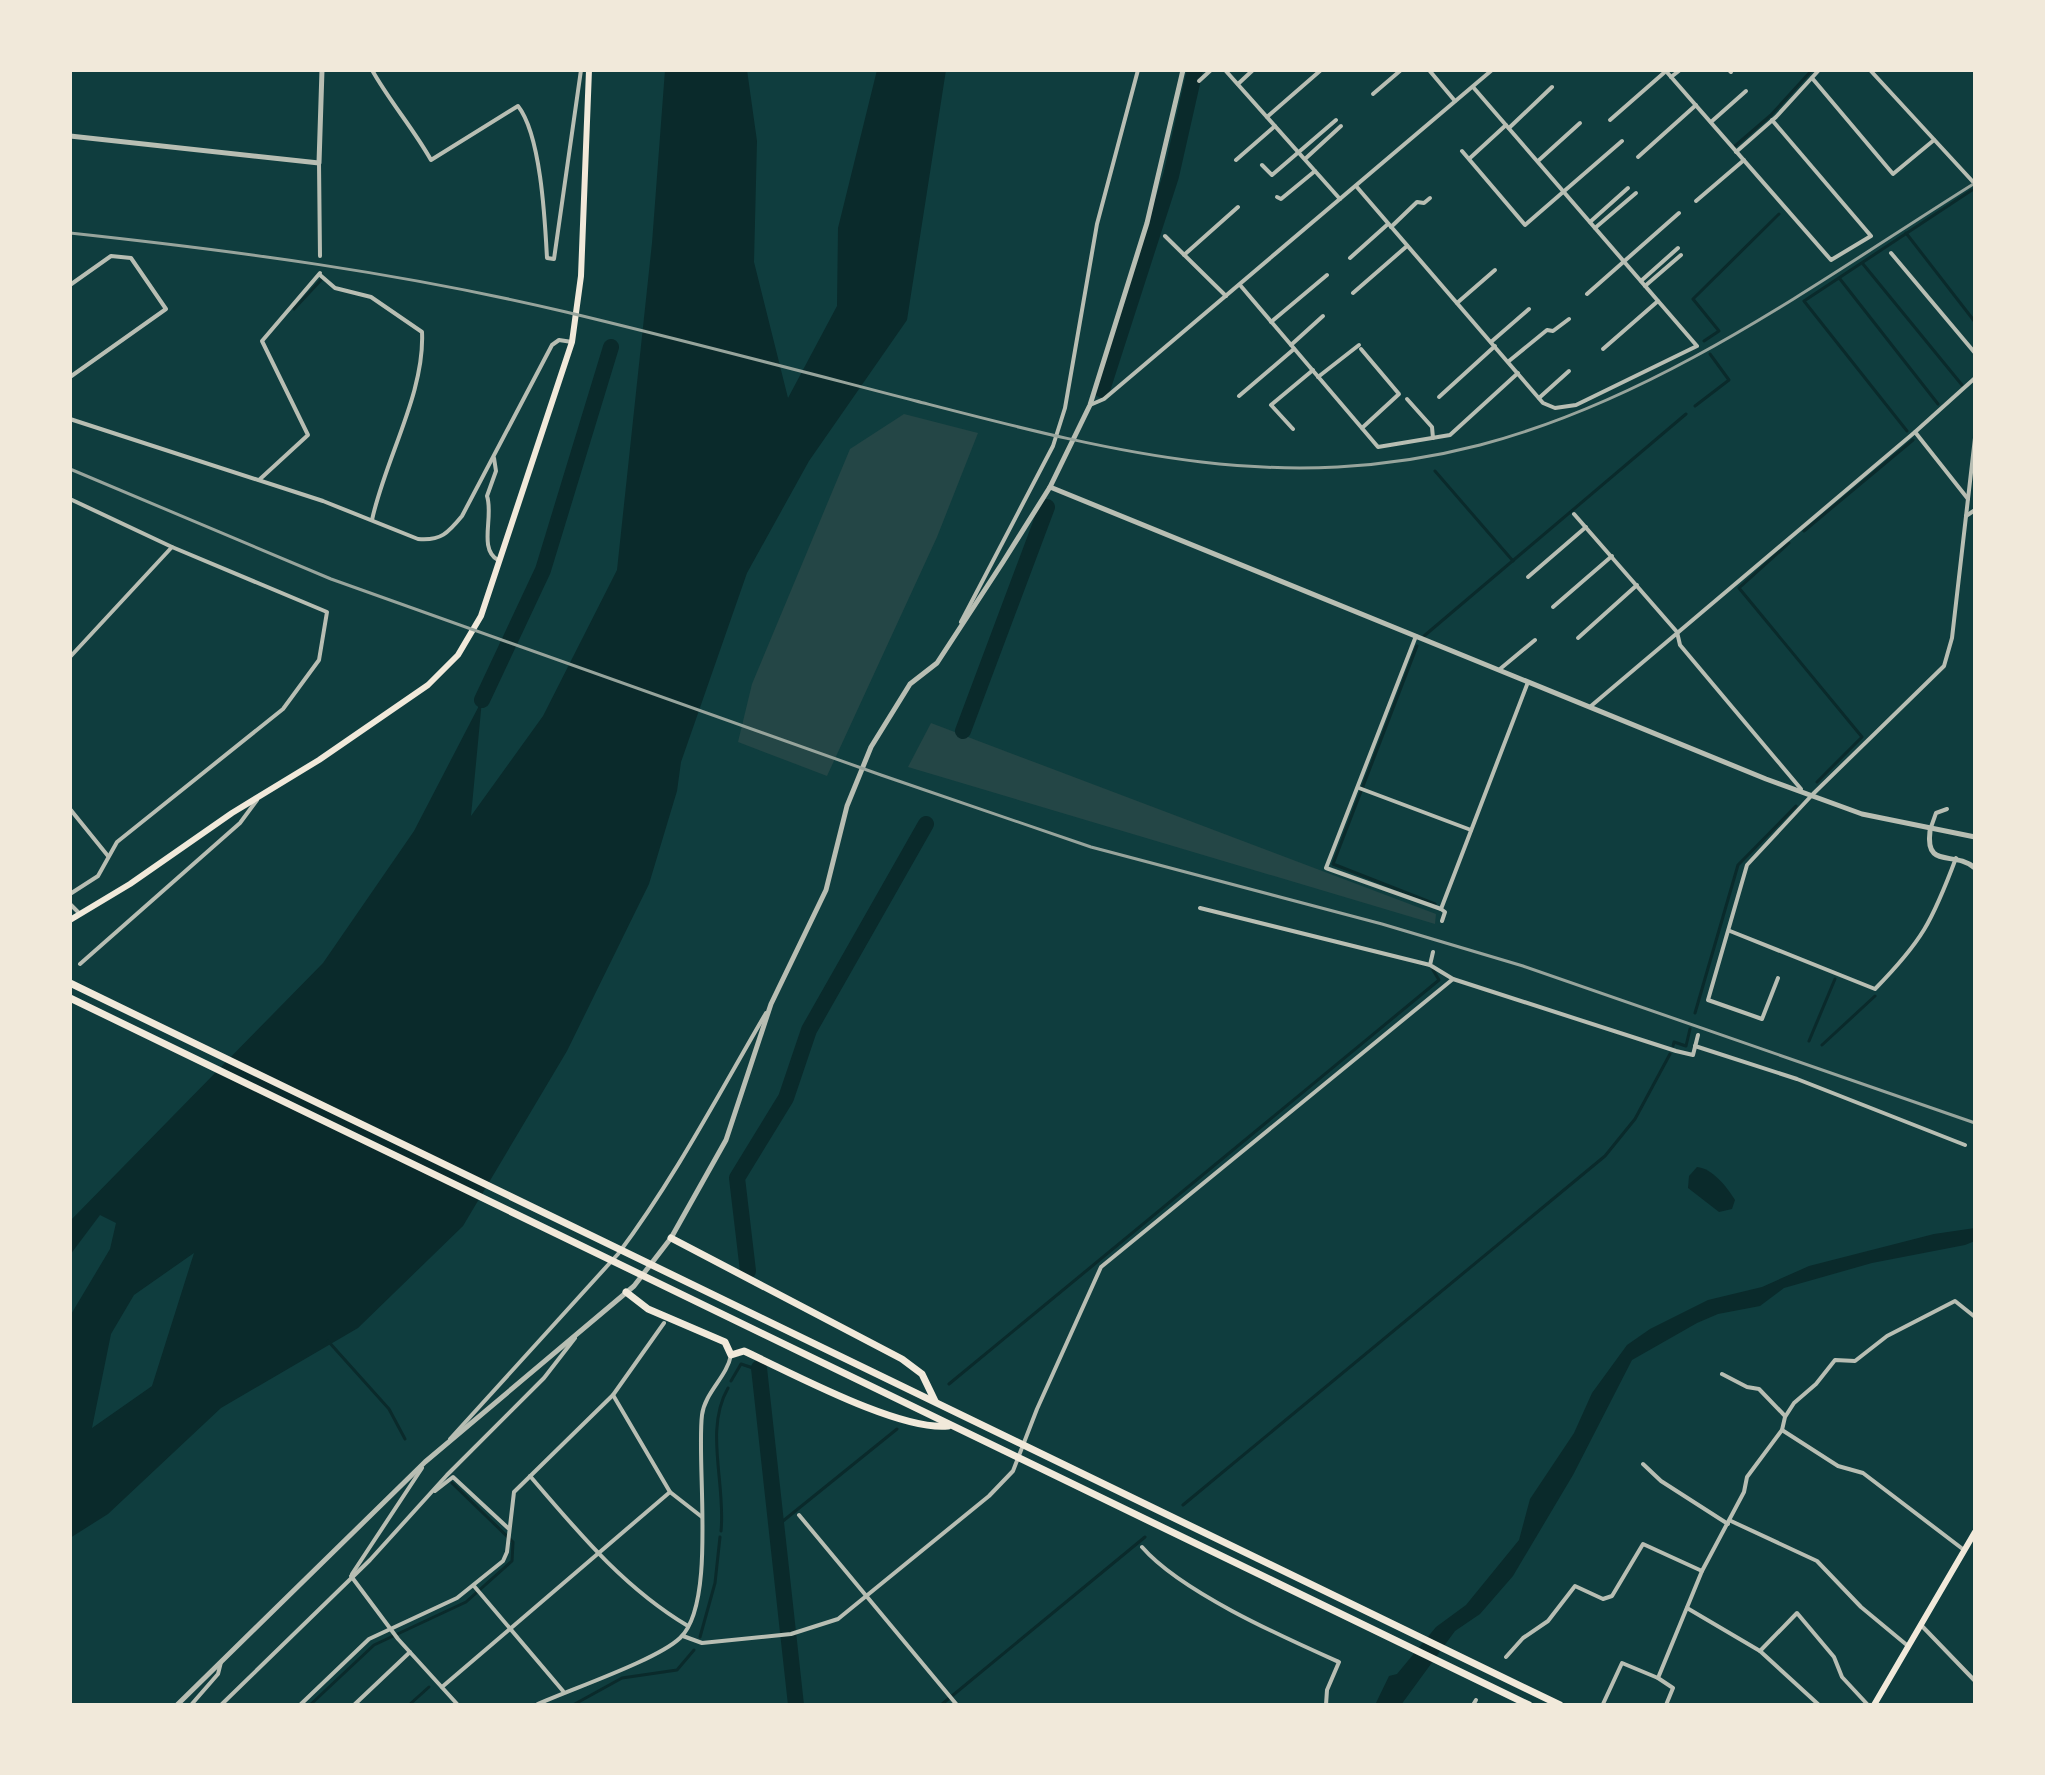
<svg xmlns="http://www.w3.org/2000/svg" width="2045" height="1775" font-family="Literata,serif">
  <rect width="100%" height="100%" fill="#0f3d3e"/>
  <g fill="#244646">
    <path d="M904 414 978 433 937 537 827 776 738 742 752 684 850 449Z"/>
    <path d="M931 723 1436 914 1435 924 908 767Z"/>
  </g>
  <g fill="#0a2a2b" fill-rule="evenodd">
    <path d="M665 70H747L757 141 754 262 788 398 837 306 838 228 877 70H946L907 320 809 461 747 573 681 762 677 791 649 884 567 1051 463 1226 358 1328 221 1408 108 1514 70 1538V1316L110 1249 116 1223 100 1215 70 1255V1221L323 963 414 831 482 700 471 816 543 716 617 570 652 243ZM194 1253 152 1386 92 1428 111 1334 134 1295Z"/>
    <path d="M1697 1167C1712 1168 1727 1187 1735 1200L1732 1209 1719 1212 1688 1188 1689 1176Z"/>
    <path d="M1975 1228V1241L1965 1245 1872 1263 1784 1288 1760 1306 1718 1314 1697 1323 1632 1360 1573 1475 1513 1576 1480 1614 1455 1631 1401 1705H1375L1389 1676 1397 1674 1436 1627 1466 1605 1519 1540 1530 1499 1574 1433 1592 1393 1627 1345 1650 1329 1708 1300 1762 1287 1809 1266 1934 1234Z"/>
  </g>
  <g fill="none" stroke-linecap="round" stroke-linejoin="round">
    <g stroke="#0a2a2b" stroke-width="3">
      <path d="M1735 146 1771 115 1812 70"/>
      <path d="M1906 233 1975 322"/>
      <path d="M1863 264 1962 385"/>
      <path d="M1840 279 1938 404"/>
      <path d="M294 309 321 280"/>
      <path d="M1704 341 1719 331 1693 299 1779 214"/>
      <path d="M1695 406 1729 380 1710 354"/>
      <path d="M1907 431 1804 301 1972 190"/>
      <path d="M1435 471 1513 561"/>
      <path d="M1804 531 1913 440"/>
      <path d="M1789 543 1739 588 1862 737 1817 782"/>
      <path d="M1424 636 1686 414"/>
      <path d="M1417 646 1333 864 1435 904"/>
      <path d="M1695 1013 1738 865 1796 806"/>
      <path d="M1809 1041 1835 979"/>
      <path d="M1822 1045 1875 996"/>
      <path d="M1673 1046 1674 1042 1686 1046 1690 1029"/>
      <path d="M328 1341 389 1409 405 1439"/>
      <path d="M731 1381 741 1364 759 1370"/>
      <path d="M949 1384 1439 980 1433 970"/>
      <path d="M1183 1505 1605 1156 1635 1119 1670 1054"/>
      <path d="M776 1523 783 1521 897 1429"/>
      <path d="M721 1531C726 1484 704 1430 728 1388"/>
      <path d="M700 1637 715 1583 720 1537"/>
      <path d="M310 1705 374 1645 466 1602 512 1561 513 1542 452 1483"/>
      <path d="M409 1705 429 1687"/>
      <path d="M573 1705 622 1678 677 1670 694 1650"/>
      <path d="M941 1705 1145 1537"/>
    </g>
    <g stroke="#0a2a2b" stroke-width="16">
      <path d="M1102 390 1171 176 1195 70"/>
      <path d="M482 700 543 570 611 347"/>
      <path d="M963 731 1047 507"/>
      <path d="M748 1271 737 1178 786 1098 809 1030 926 824"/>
      <path d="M759 1368 796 1705"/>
    </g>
    <g stroke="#b8beb3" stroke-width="4">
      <path d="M372 70C390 102 413 128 431 160L518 106C541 135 545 221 547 258L554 259 581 70"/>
      <path d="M1225 70 1340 199"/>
      <path d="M1429 70 1455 101"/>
      <path d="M1665 70 1831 260 1871 236 1772 120"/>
      <path d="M1729 70 1731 72"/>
      <path d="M1870 70 1975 184"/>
      <path d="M1671 77 1680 70"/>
      <path d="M1812 78 1893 174 1934 140"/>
      <path d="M1199 81 1211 70"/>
      <path d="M1238 84 1253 70"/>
      <path d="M1373 94 1401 70"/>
      <path d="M1267 117 1321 70"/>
      <path d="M1610 120 1666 71"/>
      <path d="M1711 122 1746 91"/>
      <path d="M1509 128 1552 87"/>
      <path d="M1462 151 1525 225 1622 141"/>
      <path d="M1736 152 1776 117 1819 70"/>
      <path d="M1638 157 1696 105"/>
      <path d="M1470 158 1506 125"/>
      <path d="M1305 159 1341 126"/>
      <path d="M1236 160 1275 126"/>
      <path d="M1538 161 1580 123"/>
      <path d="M319 163 320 256"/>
      <path d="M1262 165 1272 175 1336 120"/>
      <path d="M1356 186 1543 403 1555 408 1576 405 1697 346 1473 87"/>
      <path d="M1277 197 1281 199 1315 171"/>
      <path d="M1696 201 1744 160"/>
      <path d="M1590 222 1628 188"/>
      <path d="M1391 227 1417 202 1424 203 1430 198"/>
      <path d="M1595 228 1636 193"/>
      <path d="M1165 236 1226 296"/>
      <path d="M1891 253 1975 353"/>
      <path d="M1184 255 1238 207"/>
      <path d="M1350 258 1388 224"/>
      <path d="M320 275 335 288 371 297 422 332C425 393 385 459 372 520"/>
      <path d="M1641 281 1678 248"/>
      <path d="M70 285 111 256 131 258 166 309 70 377"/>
      <path d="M1240 285 1378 447 1450 435 1518 373"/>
      <path d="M1645 286 1681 255"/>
      <path d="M1353 293 1407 246"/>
      <path d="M1587 294 1679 213"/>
      <path d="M1457 303 1495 270"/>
      <path d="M1271 322 1327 275"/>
      <path d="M1491 342 1529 309"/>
      <path d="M1291 345 1323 316"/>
      <path d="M1361 349 1399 394 1362 428"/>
      <path d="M1603 349 1658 301"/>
      <path d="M1509 361 1547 330 1553 331 1569 319"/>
      <path d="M1318 377 1359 345"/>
      <path d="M1239 396 1294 349"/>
      <path d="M1439 397 1495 346"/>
      <path d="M1539 398 1569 371"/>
      <path d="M1407 399 1432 427 1433 438"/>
      <path d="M1090 405 1104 399 1492 70"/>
      <path d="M70 419 323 501 418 539C441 541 448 533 462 516L552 345 559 340 572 342"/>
      <path d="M1293 429 1271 405 1313 370"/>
      <path d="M1915 432 1968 499"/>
      <path d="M494 458 496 471 487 496C494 516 478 549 498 560"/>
      <path d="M259 480 308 435 262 341 320 273"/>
      <path d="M70 499 172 547 327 612 319 660 283 709 117 842 98 876 70 894"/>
      <path d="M1574 514 1677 632 1680 645 1801 789"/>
      <path d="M1966 516 1975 510"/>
      <path d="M1528 577 1586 527"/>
      <path d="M1553 607 1612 556"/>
      <path d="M961 622 1053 446 1065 408 1097 224 1138 70"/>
      <path d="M1416 636 1326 868 1441 909"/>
      <path d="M1578 638 1637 585"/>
      <path d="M70 657 172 547"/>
      <path d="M1500 669 1535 640"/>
      <path d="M1591 706 1915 432 1975 378"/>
      <path d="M1359 788 1471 830"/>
      <path d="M70 809 108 856"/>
      <path d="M1930 830 1936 813 1947 809"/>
      <path d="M70 904 80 914"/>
      <path d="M1200 908 1430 965"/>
      <path d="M1442 921 1445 912 1441 909 1528 682"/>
      <path d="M1730 931 1875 989C1922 941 1932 922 1956 858"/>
      <path d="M1433 952 1430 965 1453 979 1676 1051 1693 1055 1698 1035"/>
      <path d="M80 964 240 823 257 800"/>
      <path d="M1778 978 1762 1019 1708 1000 1747 865 1813 794 1944 666 1952 638 1975 438"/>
      <path d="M1695 1046 1797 1079 1965 1145"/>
      <path d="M1722 1374 1747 1387 1759 1389 1785 1416"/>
      <path d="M613 1395 670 1492 702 1517"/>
      <path d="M1782 1430 1838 1466 1863 1473 1964 1550"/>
      <path d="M450 1439 618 1254C675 1178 718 1095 766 1013"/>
      <path d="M1643 1464 1661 1481 1728 1524"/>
      <path d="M530 1476C578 1532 624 1588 688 1626"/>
      <path d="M435 1491 453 1477 508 1528"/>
      <path d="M799 1515 957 1705"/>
      <path d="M1731 1521 1817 1561 1861 1607 1908 1646"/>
      <path d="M1142 1547C1181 1592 1283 1637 1339 1662L1327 1690 1326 1705"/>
      <path d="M352 1574 422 1468"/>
      <path d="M351 1576 398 1639 458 1705"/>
      <path d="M474 1586 563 1691"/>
      <path d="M1687 1608 1760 1651 1819 1705"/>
      <path d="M1921 1625 1975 1681"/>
      <path d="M683 1636 702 1643 791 1634 838 1619 989 1496 1013 1471 1037 1409 1101 1267 1453 979"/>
      <path d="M1760 1651 1797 1613 1834 1657 1842 1677 1868 1705"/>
      <path d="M1506 1657 1523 1638 1548 1621 1575 1586 1603 1599 1612 1596 1643 1544 1702 1571"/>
      <path d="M442 1687 670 1492"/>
      <path d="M1603 1704 1622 1663 1658 1678"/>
      <path d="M191 1705 218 1674 221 1662"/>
      <path d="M221 1705 370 1560 447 1475 544 1378 575 1338"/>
      <path d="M300 1705 369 1639 457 1598 503 1561 507 1552 514 1492 613 1395 664 1323"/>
      <path d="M354 1705 410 1652"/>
      <path d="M536 1705C571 1689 657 1660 680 1638 717 1604 696 1464 702 1415 705 1392 727 1377 731 1355"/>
      <path d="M1473 1705 1476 1700"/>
      <path d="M1666 1705 1673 1688 1658 1678 1702 1571 1744 1492 1747 1477 1782 1430 1785 1417 1794 1403 1816 1384 1835 1360 1855 1361 1887 1336 1955 1301 1975 1317"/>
    </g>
    <g stroke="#b8beb3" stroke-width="5">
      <path d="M70 136 319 163 322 70"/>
      <path d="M1050 487 1766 779 1862 814 1975 837"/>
      <path d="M1930 831C1925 870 1954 850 1975 868"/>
      <path d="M177 1705 425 1462 634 1286 671 1238 726 1140 771 1004 826 890 847 806 871 747 910 684 937 663 1003 562 1050 487 1090 405 1147 223 1183 70"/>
    </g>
    <g stroke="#f1e9da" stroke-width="6">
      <path d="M70 920 130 884 232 813 319 760 428 685 458 655 481 616 572 342 581 276 589 70"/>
      <path d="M1874 1705 1975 1532"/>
    </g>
    <g stroke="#f1e9da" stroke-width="7">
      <path d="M70 983 1560 1705"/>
      <path d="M70 998 1529 1705"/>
      <path d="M671 1238 902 1359 922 1374 935 1401"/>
      <path d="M626 1292 648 1309 725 1342 731 1355 744 1351C792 1373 899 1431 948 1426"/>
    </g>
    <g stroke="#97a49c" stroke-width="3">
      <path d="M70 233C237 251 402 273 566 312 683 340 800 371 916 401 1110 451 1279 497 1480 445 1662 397 1817 282 1975 183"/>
      <path d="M70 469 331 579 881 775 1091 847 1382 924 1523 966 1975 1123"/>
    </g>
  </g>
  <rect width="2045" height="1775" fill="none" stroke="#f1e9da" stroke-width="144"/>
</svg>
